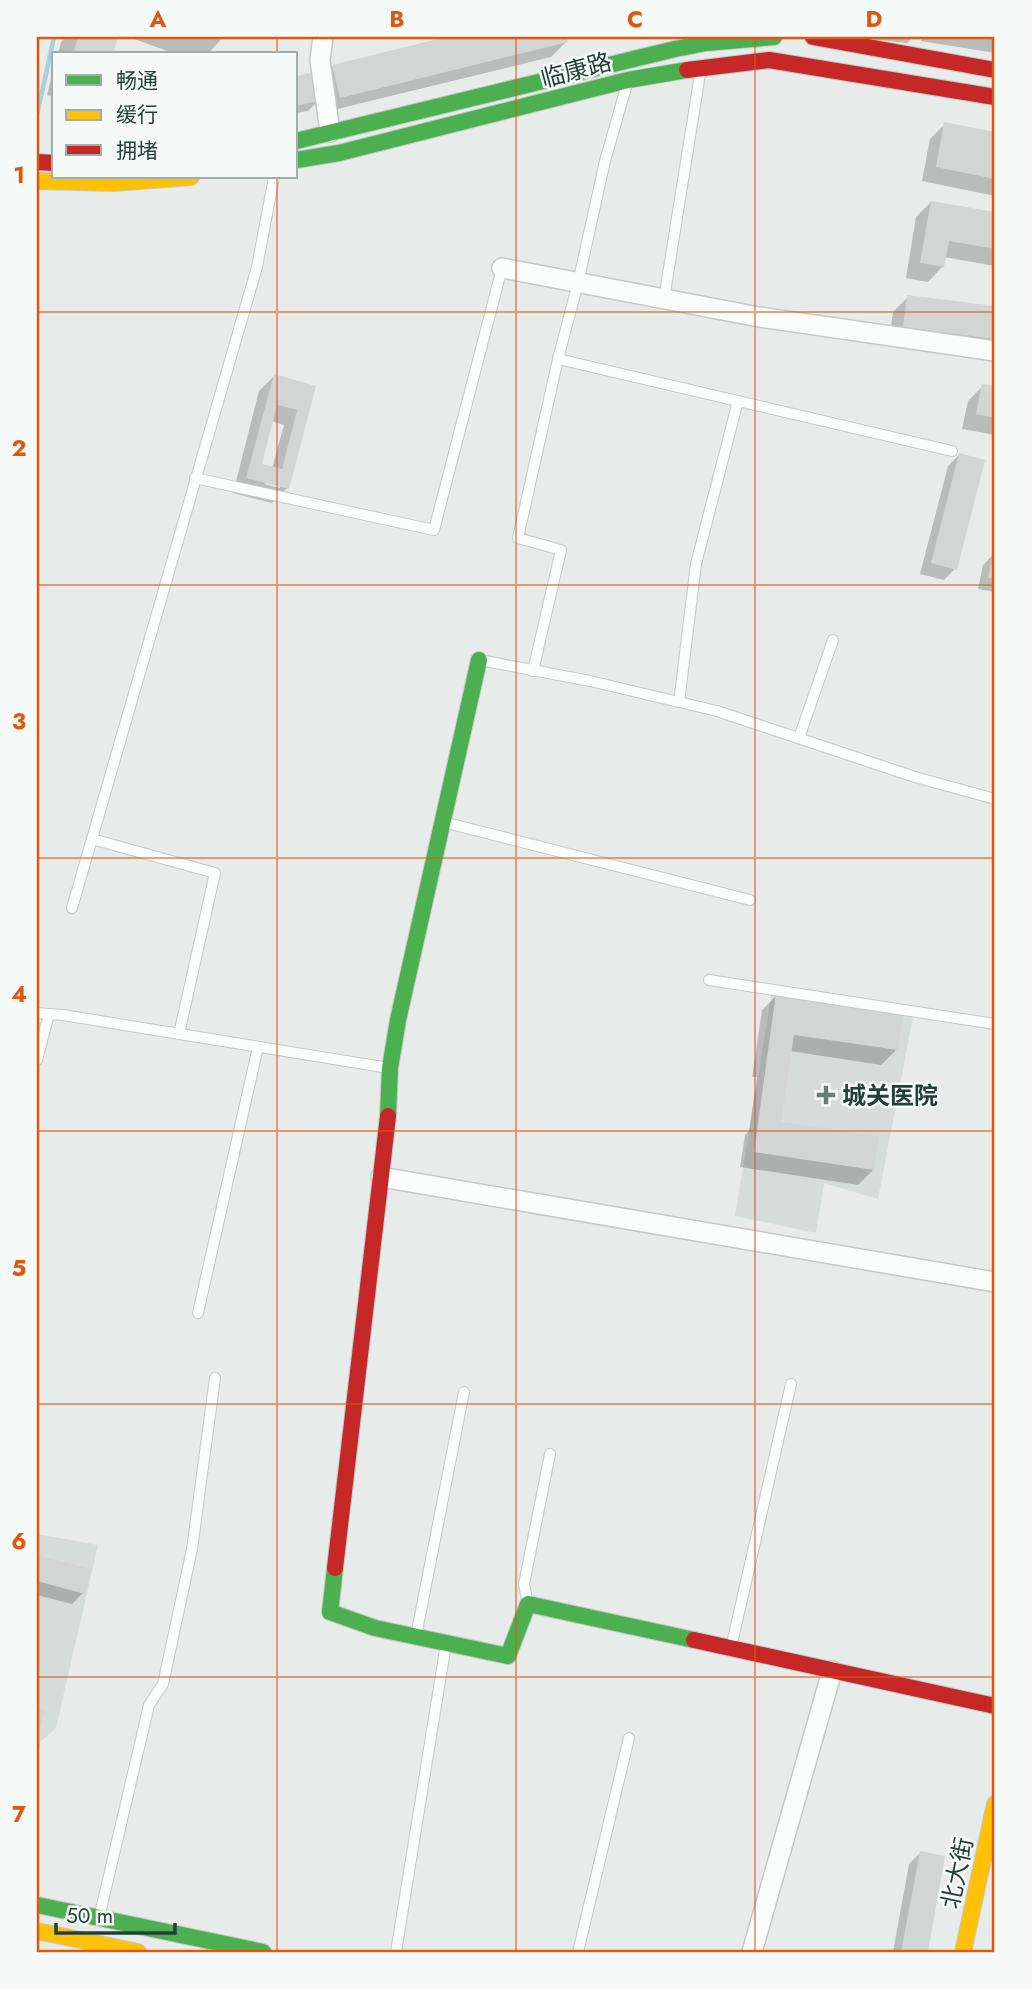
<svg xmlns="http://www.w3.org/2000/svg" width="1032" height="1989" font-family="Jost,'Noto Sans SC',sans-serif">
  <rect width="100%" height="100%" fill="#e7ecea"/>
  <g fill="#d5ddda">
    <path d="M773 985 915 1007 878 1199 824 1183 816 1233 735 1216Z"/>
    <path d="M37 1534 98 1545 56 1728 40 1742 37 1766Z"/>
  </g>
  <g fill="#0003" fill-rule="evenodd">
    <path d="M66 37H116L111 54H58L61 42Z"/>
    <path d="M129 37H223L208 54H175Z"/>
    <path d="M453 37H564L566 42 551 57 325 112 319 100 308 111 296 113V78L313 74 315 84 333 66Z"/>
    <path d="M851 37H914L907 43Z"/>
    <path d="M922 37H995V53L921 41Z"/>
    <path d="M54 67V97L47 95Z"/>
    <path d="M945 124 995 134V196L922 181 930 139Z"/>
    <path d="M931 202 995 213V266L944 257 943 266 928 282 906 278 916 217Z"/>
    <path d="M908 297 995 308V356L889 342 893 312Z"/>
    <path d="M274 376 314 387 287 488 272 503 233 493 259 391ZM271 421 284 425 272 468 259 465ZM267 481 280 485V488L264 484Z"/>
    <path d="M983 386 995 388V435L962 429 968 401Z"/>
    <path d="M959 455 955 569 944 580 920 574 948 466Z"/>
    <path d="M994 554 995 592 978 589 983 565Z"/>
    <path d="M777 995 896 1050 881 1065 790 1051 777 1123 873 1170 858 1185 740 1167 745 1135 749 1131 757 1077H752L762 1010Z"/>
    <path d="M37 1557 89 1570 83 1593 72 1604 37 1595Z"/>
    <path d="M920 1853 943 1858 926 1952H893L909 1864Z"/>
  </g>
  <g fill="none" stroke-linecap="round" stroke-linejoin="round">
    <path stroke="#a9d0d8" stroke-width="4.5" d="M37 115 54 37"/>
  </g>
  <g fill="#d1d5d4" fill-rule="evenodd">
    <path d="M78 37H118L113 54H73Z"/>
    <path d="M446 37H566L568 42 340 98 332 65Z"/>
    <path d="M314 72 321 100 296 106V76Z"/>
    <path d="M944 122 995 132V179L936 167Z"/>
    <path d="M931 201 995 212V249L949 241 944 267 920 263Z"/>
    <path d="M907 295 995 306V339L903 327Z"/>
    <path d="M274 374 316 386 289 489 246 478ZM277 405 297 410 282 469 262 464Z"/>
    <path d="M982 384 995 386V418L976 414Z"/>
    <path d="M959 453 985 460 957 570 931 563Z"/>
    <path d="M994 549 995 550V579L988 578Z"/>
    <path d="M776 993 904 1012 898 1050 794 1035 781 1122 879 1136 874 1170 754 1152Z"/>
    <path d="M37 1555 91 1569 85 1594 37 1581Z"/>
    <path d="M37 1707 45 1710 39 1732 37 1731Z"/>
    <path d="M920 1851 945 1856 928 1952H901Z"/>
  </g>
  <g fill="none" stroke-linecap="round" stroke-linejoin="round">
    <defs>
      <g id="lane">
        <path d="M664 299 701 68"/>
        <path d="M558 359 952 451"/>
        <path d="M195 478 434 530 502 268"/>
        <path d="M480 660 590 681 717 711 915 777 995 799"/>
        <path d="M533 671 561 550 518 538 558 359 578 283 605 161 627 84"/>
        <path d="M679 702 696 564 738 401"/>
        <path d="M799 738 833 640"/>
        <path d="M443 822 750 900"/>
        <path d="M92 839 215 873 179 1034"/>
        <path d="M72 908 257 267 274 177"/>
        <path d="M709 980 995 1024"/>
        <path d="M37 1013 63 1015 389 1068"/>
        <path d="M37 1060 49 1014"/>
        <path d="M198 1313 258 1047"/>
        <path d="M528 1604 524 1584 550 1454"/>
        <path d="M416 1636 464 1392"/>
        <path d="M731 1648 791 1384"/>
        <path d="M99 1918 149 1705 163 1684 192 1549 215 1378"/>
        <path d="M396 1952 446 1644"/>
        <path d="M578 1952 629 1738"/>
      </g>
      <g id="street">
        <path d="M323 37 320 60 330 132"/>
        <path d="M502 268 759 317 995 351"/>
        <path d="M381 1177 995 1282"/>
        <path d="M752 1952 832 1671"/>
      </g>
      <g id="fast">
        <path d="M296 141 675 49 706 43 774 37"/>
        <path d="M296 160 339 153 628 80 687 70"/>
        <path d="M388 1116 390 1068 398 1020 479 660"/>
        <path d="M335 1568 330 1612 375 1628 508 1656 528 1604 694 1640"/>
        <path d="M37 1905 263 1952"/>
      </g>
      <g id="slow">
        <path d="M37 181 114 183 191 177"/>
        <path d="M37 1931 138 1952"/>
        <path d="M963 1952 995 1804"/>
      </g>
      <g id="jam">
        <path d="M813 37 995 70"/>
        <path d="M687 70 769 60 995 97"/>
        <path d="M37 162 54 163"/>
        <path d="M335 1568 388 1116"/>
        <path d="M694 1640 995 1706"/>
      </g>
    </defs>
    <use href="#lane" stroke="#c4c9c7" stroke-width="12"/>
    <use href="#street" stroke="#c4c9c7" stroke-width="22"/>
    <use href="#fast" stroke="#c2c9c7" stroke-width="18"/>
    <use href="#slow" stroke="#c2c9c7" stroke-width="18"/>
    <use href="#jam" stroke="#c2c9c7" stroke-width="18"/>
    <use href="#lane" stroke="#fbfcfc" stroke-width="10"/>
    <use href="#street" stroke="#fbfcfc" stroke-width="19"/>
    <use href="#fast" stroke="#4caf50" stroke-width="16"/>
    <use href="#slow" stroke="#ffc107" stroke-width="16"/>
    <use href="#jam" stroke="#c62828" stroke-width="16"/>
  </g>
  <path fill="none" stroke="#de580e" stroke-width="2" stroke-opacity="0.55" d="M277 37V54M516 37V1952M755 37V1952M277 177V1952M37 312H995M37 585H995M37 858H995M37 1131H995M37 1404H995M37 1677H995"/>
  <path fill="#687c77" stroke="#f5faf8" stroke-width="2.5" d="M822.5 1084.5h7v7h7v7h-7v7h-7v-7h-7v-7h7z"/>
  <g text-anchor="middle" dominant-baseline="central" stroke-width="5" stroke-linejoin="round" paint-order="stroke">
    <g font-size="24" fill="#243f39" stroke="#f5faf8">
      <text transform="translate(576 70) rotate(-15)">临康路</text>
      <text transform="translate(957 1873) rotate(-78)">北大街</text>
    </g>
    <g font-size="24" font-weight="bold" fill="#243f39" stroke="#f5faf8" text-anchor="start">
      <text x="842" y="1095">城关医院</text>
    </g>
  </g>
  <rect width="1032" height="1989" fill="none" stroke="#f5faf8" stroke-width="77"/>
  <rect x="52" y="52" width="245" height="126" fill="#f5faf8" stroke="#a1afac" stroke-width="2"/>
  <rect x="66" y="75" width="35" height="10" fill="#4caf50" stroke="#a1afac" stroke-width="2"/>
  <text x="116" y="88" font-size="21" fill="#243f39">畅通</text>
  <rect x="66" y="110" width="35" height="10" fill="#ffc107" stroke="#a1afac" stroke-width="2"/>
  <text x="116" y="122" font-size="21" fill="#243f39">缓行</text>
  <rect x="66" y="145" width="35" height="10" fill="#c62828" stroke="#a1afac" stroke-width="2"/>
  <text x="116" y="158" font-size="21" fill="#243f39">拥堵</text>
  <path d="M56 1923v10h119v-10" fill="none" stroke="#243f39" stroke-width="3.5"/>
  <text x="66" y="1923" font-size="21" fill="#243f39" stroke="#f5faf8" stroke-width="5" paint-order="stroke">50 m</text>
  <rect x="38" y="38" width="955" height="1913" fill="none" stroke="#de580e" stroke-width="2.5"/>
  <g font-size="23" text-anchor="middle" font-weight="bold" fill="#de580e">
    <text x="158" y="27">A</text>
    <text x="397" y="27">B</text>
    <text x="635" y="27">C</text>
    <text x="874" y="27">D</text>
    <text x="19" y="183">1</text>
    <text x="19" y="456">2</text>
    <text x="19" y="729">3</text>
    <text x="19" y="1002">4</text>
    <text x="19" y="1276">5</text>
    <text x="19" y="1549">6</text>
    <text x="19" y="1822">7</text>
  </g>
</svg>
